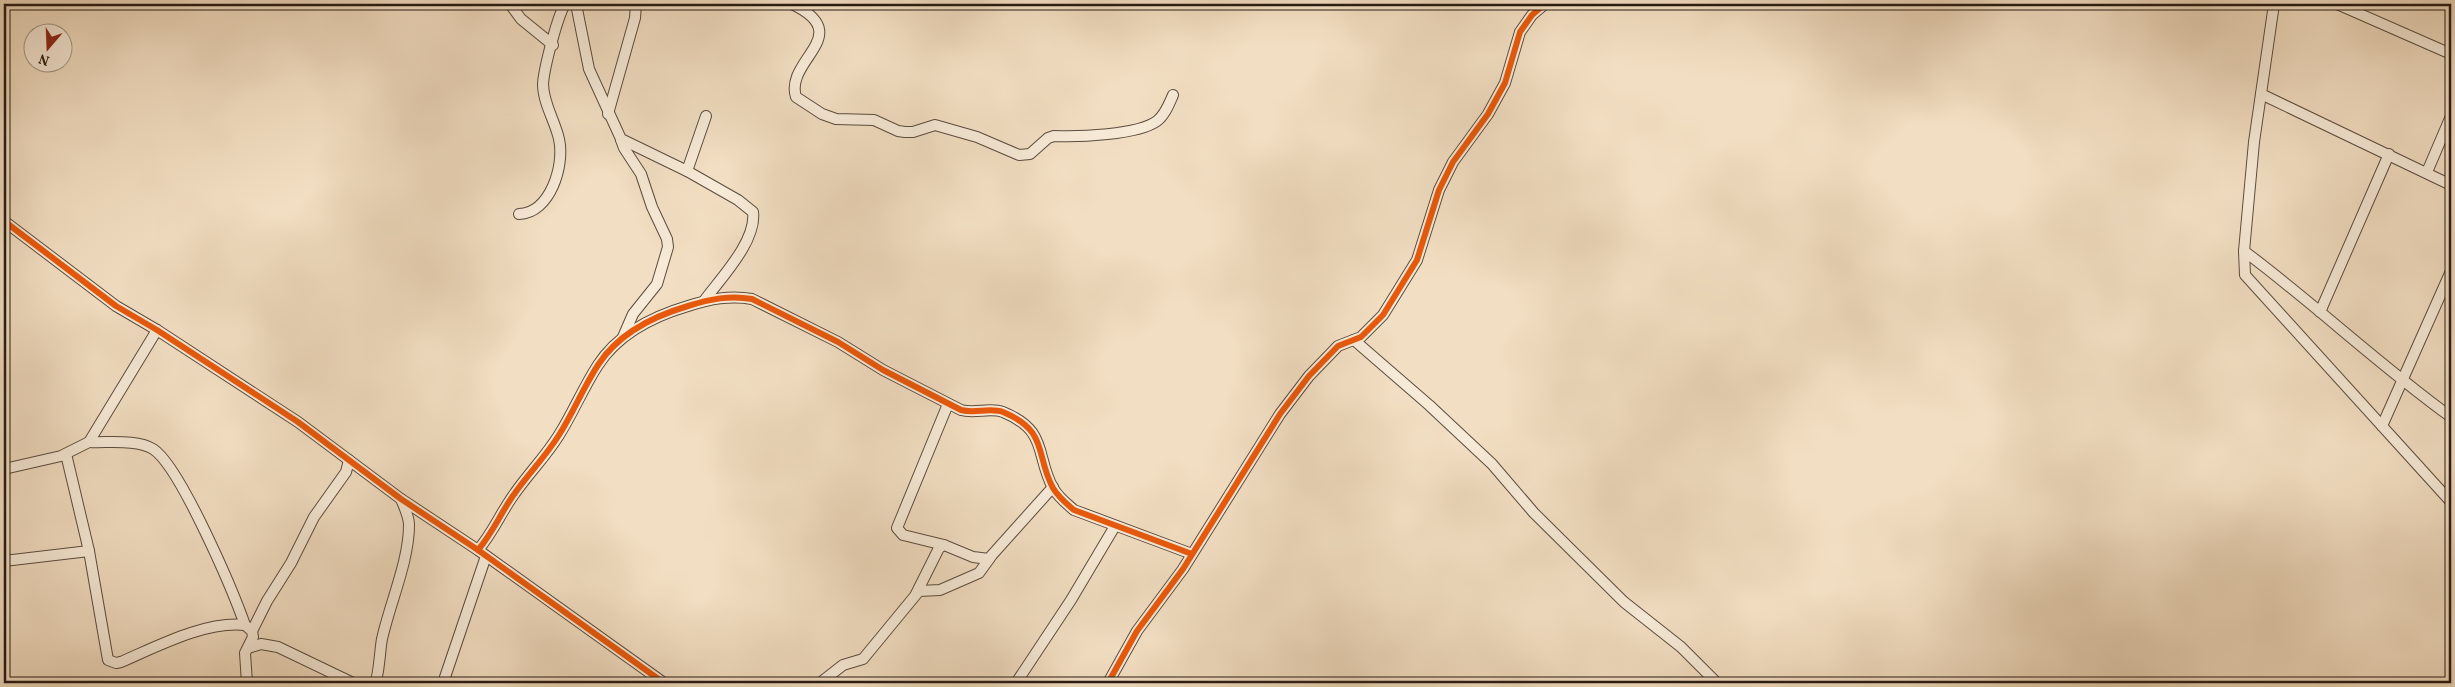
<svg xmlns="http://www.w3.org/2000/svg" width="2455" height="687" font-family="Vollkorn,serif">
  <rect width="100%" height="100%" fill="#f2dec2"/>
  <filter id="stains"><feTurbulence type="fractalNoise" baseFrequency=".004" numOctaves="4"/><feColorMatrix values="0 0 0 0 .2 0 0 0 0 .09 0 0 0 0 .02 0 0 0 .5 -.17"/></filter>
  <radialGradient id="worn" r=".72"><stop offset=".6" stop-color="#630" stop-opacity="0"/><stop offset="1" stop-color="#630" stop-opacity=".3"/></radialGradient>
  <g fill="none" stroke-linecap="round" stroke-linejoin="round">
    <defs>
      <g id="minor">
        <path d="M510 4 521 19 553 45"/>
        <path d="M576 4 589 69 621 139 687 171 738 200 753 212C757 241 720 279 704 301"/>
        <path d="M792 4C857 35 784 60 796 97L822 114 836 119 874 120 898 131 905 132H913L935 125 977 137 1019 155 1030 154 1048 138 1054 136C1078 137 1138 135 1157 121 1165 115 1169 104 1173 95"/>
        <path d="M2274 4 2254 142 2244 251 2245 275 2451 502"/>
        <path d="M2337 4 2451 54"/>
        <path d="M2261 94 2451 185"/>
        <path d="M608 114 635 18 636 4"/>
        <path d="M621 140 624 148 641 174 652 207 667 239 668 247 657 284 633 314 623 337"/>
        <path d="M687 171 706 116"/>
        <path d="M2427 172 2451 116"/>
        <path d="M519 214C550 213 565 166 559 139 555 121 543 103 543 84 544 68 557 18 565 4"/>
        <path d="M4 221 116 306 157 330 298 422 401 499 478 550 664 683"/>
        <path d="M2244 251C2315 304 2379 365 2451 417"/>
        <path d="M2320 312 2389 154"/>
        <path d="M1354 340 1429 405 1492 464 1534 513 1624 602 1681 647 1717 683"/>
        <path d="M2382 426 2451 271"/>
        <path d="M89 442C108 443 137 439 153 449 180 466 233 591 245 625L252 631 253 637 245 653 247 683"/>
        <path d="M66 454 89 551 108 660 116 663 121 662C158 646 205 621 245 625"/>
        <path d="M4 469 61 456 89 442 157 330"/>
        <path d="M944 545 903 535 897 528 948 404"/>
        <path d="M478 550C494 531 501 512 515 493 529 473 546 456 559 435 573 413 583 388 598 365 618 334 654 316 688 306 710 299 730 295 752 299L838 342 883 370 961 410C975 414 990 407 1003 412 1049 431 1035 455 1053 488 1059 498 1066 503 1074 510L1192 554"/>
        <path d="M4 561 89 551"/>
        <path d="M916 594 939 548 944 545 973 557 989 559"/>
        <path d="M252 631 267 601 291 563 314 517 346 472 349 460"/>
        <path d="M248 648 261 644 278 647 353 683"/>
        <path d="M374 683C379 679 380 648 382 639 390 603 409 561 409 525 409 516 404 507 401 499"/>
        <path d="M443 683 486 556"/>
        <path d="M820 683 843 665 863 659 919 591 940 590 979 573 992 555 1053 487"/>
        <path d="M1016 683 1071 600 1115 526"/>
        <path d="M1108 683 1137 631 1183 569 1280 414 1309 376 1338 346 1361 337 1383 315 1417 260 1439 190 1453 162 1488 114 1505 83 1520 32 1532 15 1545 4"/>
      </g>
    </defs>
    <use href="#minor" stroke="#5a4c40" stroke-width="12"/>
    <use href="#minor" stroke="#f7ead7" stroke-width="10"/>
    <defs>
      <g id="cycleway">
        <path d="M4 221 116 306 157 330 298 422 401 499 478 550 664 683"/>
        <path d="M478 550C494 531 501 512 515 493 529 473 546 456 559 435 573 413 583 388 598 365 618 334 654 316 688 306 710 299 730 295 752 299L838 342 883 370 961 410C975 414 990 407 1003 412 1049 431 1035 455 1053 488 1059 498 1066 503 1074 510L1192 554"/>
        <path d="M1108 683 1137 631 1183 569 1280 414 1309 376 1338 346 1361 337 1383 315 1417 260 1439 190 1453 162 1488 114 1505 83 1520 32 1532 15 1545 4"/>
      </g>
    </defs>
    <use href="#cycleway" stroke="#f7ead7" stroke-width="9"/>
    <use href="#cycleway" stroke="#e8590c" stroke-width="6"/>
  </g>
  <rect width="2455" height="687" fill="none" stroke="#f2dec2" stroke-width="20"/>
  <rect x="5" y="5" width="2445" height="677" fill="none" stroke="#271b14" stroke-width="2.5"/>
  <rect x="10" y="10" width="2435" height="667" fill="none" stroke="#271b14"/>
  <g transform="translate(48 48) rotate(199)"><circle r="24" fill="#f7ead7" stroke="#a49789"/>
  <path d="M0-4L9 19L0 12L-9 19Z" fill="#8f2418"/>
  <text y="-8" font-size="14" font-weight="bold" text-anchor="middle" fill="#271b14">N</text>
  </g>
  <rect width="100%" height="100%" filter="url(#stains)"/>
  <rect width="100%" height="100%" fill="url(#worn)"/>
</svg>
